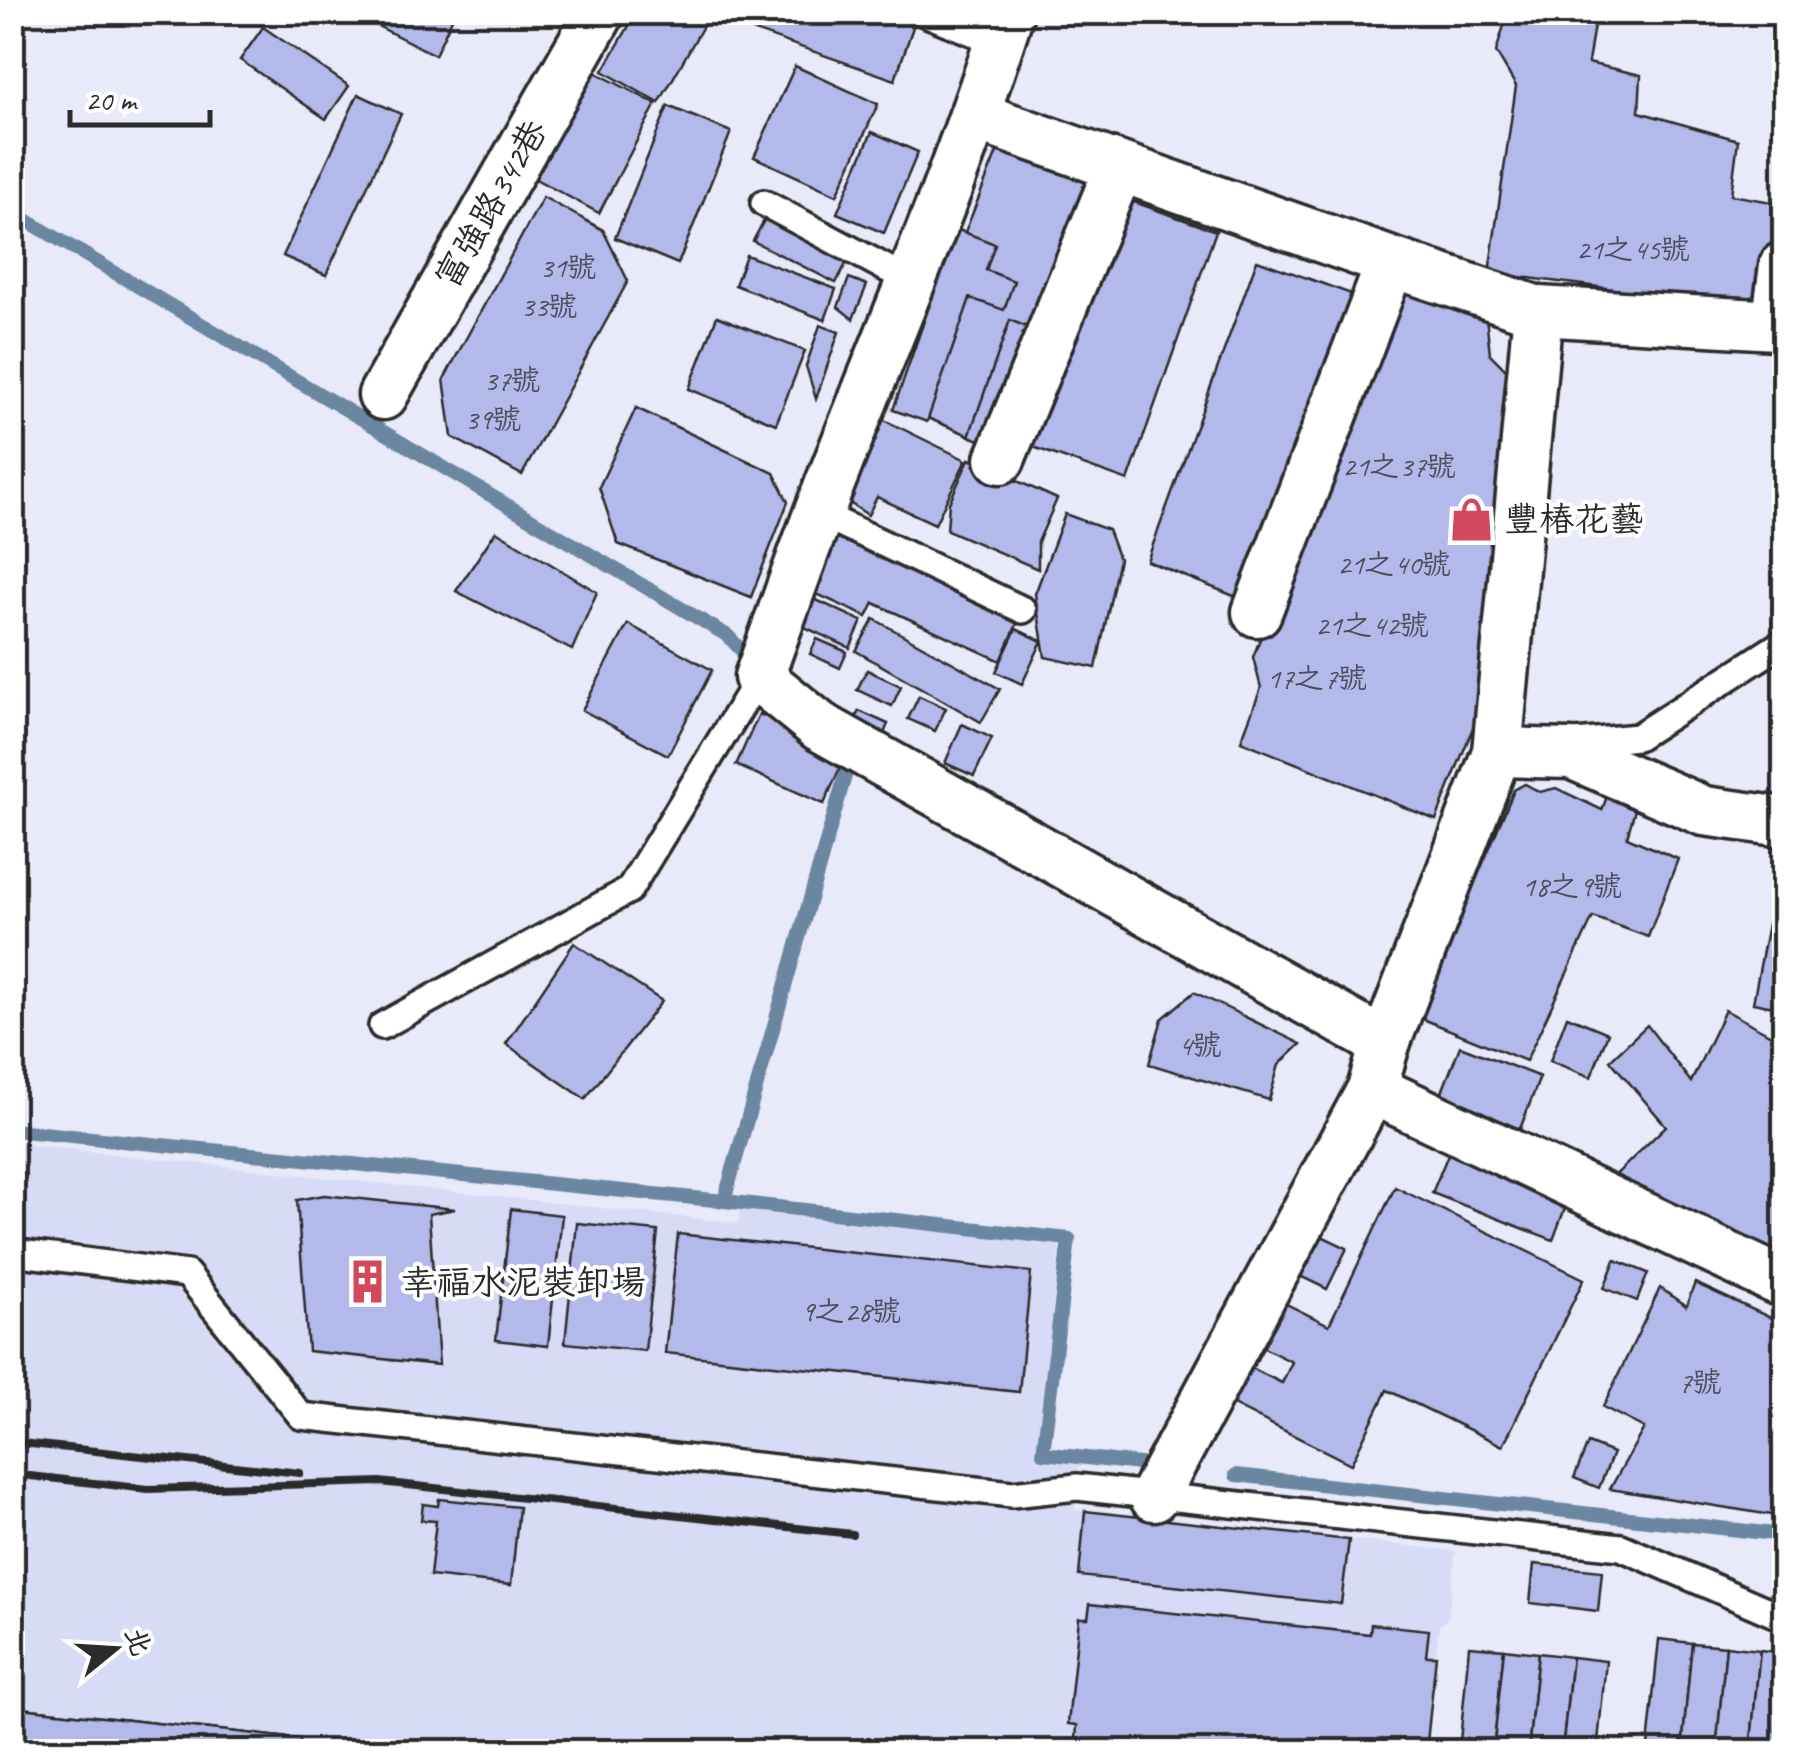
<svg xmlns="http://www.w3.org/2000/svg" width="1797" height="1764" font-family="Caveat,'LXGW WenKai TC',sans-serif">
  <rect width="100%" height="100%" fill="#e8eaf9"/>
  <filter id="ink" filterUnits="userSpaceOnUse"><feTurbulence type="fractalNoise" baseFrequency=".01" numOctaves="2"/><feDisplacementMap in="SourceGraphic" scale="20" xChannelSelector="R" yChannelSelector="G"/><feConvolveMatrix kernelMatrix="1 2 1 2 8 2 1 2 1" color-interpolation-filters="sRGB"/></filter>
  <g filter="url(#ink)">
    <path fill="#d8dbf5" d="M13 1143 738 1223 740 1206 1060 1241 1037 1460 1079 1465 1075 1510 1456 1551 1448 1618 1439 1626 1426 1751 13 1752Z"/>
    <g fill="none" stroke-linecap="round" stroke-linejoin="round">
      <g stroke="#6b86a1" stroke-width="14">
        <path d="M12 209 16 214 728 636 756 666"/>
        <path d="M844 756 849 762 724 1201 1069 1239 1043 1453 1148 1465"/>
        <path d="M12 1130 724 1201"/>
        <path d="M1236 1475 1784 1535"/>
      </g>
    </g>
    <g fill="#b4b9eb" stroke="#2b2b2b" stroke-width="2.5">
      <path d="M350 12H455L435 55Z"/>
      <path d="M637 12H711L659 103 603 71Z"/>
      <path d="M751 12H890L915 21 895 80 746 28Z"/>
      <path d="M1508 12H1596L1588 63 1641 75 1639 112 1738 140 1731 195 1784 204V215L1763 318 1637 292 1489 273 1516 86 1496 52Z"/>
      <path d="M263 27 349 86 326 119 240 60Z"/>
      <path d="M795 66 878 104 837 195 754 157Z"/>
      <path d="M587 68 656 104 599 213 530 176Z"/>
      <path d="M358 94 401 114 326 275 283 256Z"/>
      <path d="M668 106 731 132 678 264 615 238Z"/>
      <path d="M872 132 918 152 884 233 837 213Z"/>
      <path d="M1001 142 1093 180 988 443 896 405Z"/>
      <path d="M543 197 603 230 628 281 522 475 452 437 444 379Z"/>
      <path d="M1120 197 1216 231 1128 481 1033 447Z"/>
      <path d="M768 213 850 256 836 283 753 241Z"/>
      <path d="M956 229 995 244 986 270 1014 281 1004 310 970 298 927 422 893 410Z"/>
      <path d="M746 255 836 289 825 320 735 285Z"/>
      <path d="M1257 260 1368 300 1254 604 1147 561Z"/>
      <path d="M1403 275 1485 306 1490 354 1518 382 1484 700 1436 820 1241 741 1261 688 1253 657Z"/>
      <path d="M849 278 867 285 853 319 838 307Z"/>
      <path d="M717 316 805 351 776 424 689 389Z"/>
      <path d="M1010 320 1029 328 988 443 969 436Z"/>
      <path d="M820 325 839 332 816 399 806 366Z"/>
      <path d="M636 408 774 473 788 502 751 597 618 544 599 487Z"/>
      <path d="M872 414 966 460 935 524 877 497 868 515 848 502Z"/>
      <path d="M969 459 1057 499 1038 542V569L947 530 949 503Z"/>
      <path d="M1065 514 1108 530 1119 559 1096 668 1045 657 1035 594Z"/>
      <path d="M826 520 1023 610 1001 661 874 603 867 617 797 585Z"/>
      <path d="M496 531 597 592 572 650 456 591Z"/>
      <path d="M801 593 862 621 850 648 789 620Z"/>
      <path d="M874 619 1000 689 981 722 856 651Z"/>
      <path d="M628 624 712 670 668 755 582 710Z"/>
      <path d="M1016 629 1042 641 1022 684 996 672Z"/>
      <path d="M817 639 847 652 840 668 810 654Z"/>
      <path d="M867 670 901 686 892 706 857 690Z"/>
      <path d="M919 696 946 708 935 731 908 719Z"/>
      <path d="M859 711 888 724 880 743 850 729Z"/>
      <path d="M759 714 805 733 842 763 824 804 736 765Z"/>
      <path d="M962 724 992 738 974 776 945 763Z"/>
      <path d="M1613 780 1641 789 1627 837 1678 859 1648 937 1593 917 1526 1061 1418 1017 1514 790 1525 784 1540 792 1556 788 1602 810Z"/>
      <path d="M1781 856 1784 857V1009L1753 1003Z"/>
      <path d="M574 943 662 1001 585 1099 506 1044Z"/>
      <path d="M1194 992 1301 1044 1279 1065 1269 1100 1149 1064 1162 1019Z"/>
      <path d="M1725 1010 1784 1042V1270L1600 1190 1666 1126 1610 1060 1647 1025 1691 1082Z"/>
      <path d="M1567 1016 1608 1033 1591 1077 1550 1061Z"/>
      <path d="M1460 1046 1540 1077 1520 1129 1440 1097Z"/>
      <path d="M1451 1147 1570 1195 1553 1240 1432 1193Z"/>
      <path d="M1395 1187 1584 1279 1503 1446 1387 1390 1351 1464 1233 1405 1251 1368 1282 1383 1292 1362 1260 1346 1282 1302 1329 1325Z"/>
      <path d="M324 1195 455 1209 429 1214 439 1365 308 1351 297 1200Z"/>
      <path d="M511 1209 562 1215 548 1346 496 1340Z"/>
      <path d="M577 1223 658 1231 645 1351 565 1343Z"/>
      <path d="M1303 1227 1347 1248 1327 1289 1283 1268Z"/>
      <path d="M678 1234 1031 1272 1019 1392 665 1353Z"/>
      <path d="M1615 1260 1648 1273 1637 1301 1604 1288Z"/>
      <path d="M1695 1283 1784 1324V1517L1610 1489 1644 1428 1603 1407 1660 1288 1686 1306Z"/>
      <path d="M1588 1443 1613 1453 1599 1488 1574 1478Z"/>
      <path d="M439 1499 519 1507 511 1585 430 1576 436 1521 421 1520 423 1504 438 1506Z"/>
      <path d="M1085 1511 1349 1540 1341 1604 1079 1576Z"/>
      <path d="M1534 1564 1602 1571 1598 1611 1530 1603Z"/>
      <path d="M1090 1604 1370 1634 1371 1624 1429 1630 1426 1656H1436L1426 1752H1189L1076 1739 1077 1725 1068 1724 1079 1618H1088Z"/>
      <path d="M1659 1639 1692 1643 1682 1750 1648 1746Z"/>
      <path d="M1692 1643 1726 1646 1716 1752 1682 1750Z"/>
      <path d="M1469 1646 1504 1649 1493 1752H1459Z"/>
      <path d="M1726 1646 1760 1650 1750 1752H1716Z"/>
      <path d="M1504 1649 1538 1653 1528 1752H1493Z"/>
      <path d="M1760 1650 1784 1653V1752H1750Z"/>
      <path d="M1538 1653 1572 1657 1562 1752H1528Z"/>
      <path d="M1572 1657 1606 1661 1597 1752H1562Z"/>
      <path d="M12 1707 300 1739 299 1752H12Z"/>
      <path d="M12 1707 300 1739 299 1752H12Z"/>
    </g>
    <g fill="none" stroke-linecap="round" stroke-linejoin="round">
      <defs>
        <g id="lane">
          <path d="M922 12 999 43"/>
          <path d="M764 203 912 282"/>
          <path d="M819 513 1023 610"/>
          <path d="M1566 744 1637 737 1784 642"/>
          <path d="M382 1026 629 890 759 677"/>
          <path d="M12 1252 187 1274 301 1416 1012 1494 1077 1487 1621 1547 1784 1618"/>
        </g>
        <g id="street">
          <path d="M1009 12C955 183 883 346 819 512 798 567 779 622 759 677L819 726 1385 1044"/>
          <path d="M975 116 1391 262 1538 311 1497 752 1385 1044 1372 1089 1154 1496"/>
          <path d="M1538 311 1776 325 1784 266"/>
          <path d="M383 395 600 12"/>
          <path d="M1000 459 1119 168"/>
          <path d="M1257 612 1391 262"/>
          <path d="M1497 752 1571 754 1704 811 1784 822"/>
          <path d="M1372 1089 1784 1283"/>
        </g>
      </defs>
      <use href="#lane" stroke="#2b2b2b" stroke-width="32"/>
      <use href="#street" stroke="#2b2b2b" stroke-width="55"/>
      <use href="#lane" stroke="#fff" stroke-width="25"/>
      <use href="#street" stroke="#fff" stroke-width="48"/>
      <g stroke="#2b2b2b" stroke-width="8">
        <path d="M12 1442 300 1473"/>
        <path d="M12 1474 148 1489 380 1482 852 1534"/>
      </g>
    </g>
  </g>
  <defs>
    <symbol id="shop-bare" viewBox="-9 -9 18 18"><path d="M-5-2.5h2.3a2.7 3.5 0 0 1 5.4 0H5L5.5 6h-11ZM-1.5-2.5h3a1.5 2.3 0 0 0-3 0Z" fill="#d1495b" stroke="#fff" stroke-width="2.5" paint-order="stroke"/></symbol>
    <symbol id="building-bare" viewBox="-9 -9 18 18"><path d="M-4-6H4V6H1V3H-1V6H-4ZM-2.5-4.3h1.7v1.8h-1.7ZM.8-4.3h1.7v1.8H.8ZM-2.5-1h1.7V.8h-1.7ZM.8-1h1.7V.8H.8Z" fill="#d1495b" stroke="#fff" stroke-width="2.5" paint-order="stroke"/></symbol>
  </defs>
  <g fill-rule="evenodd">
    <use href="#shop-bare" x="1440" y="488" width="63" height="63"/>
    <use href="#building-bare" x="336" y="1250" width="63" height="63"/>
  </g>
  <g text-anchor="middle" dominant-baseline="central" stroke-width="8" stroke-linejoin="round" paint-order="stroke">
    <g font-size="30" fill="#4d4e5b">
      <text x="1633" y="249">21之45號</text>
      <text x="568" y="267">31號</text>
      <text x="549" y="306">33號</text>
      <text x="512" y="380">37號</text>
      <text x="493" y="419">39號</text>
      <text x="1399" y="466">21之37號</text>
      <text x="1394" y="564">21之40號</text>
      <text x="1372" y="625">21之42號</text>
      <text x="1317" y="678">17之7號</text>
      <text x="1572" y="886">18之9號</text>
      <text x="1200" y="1045">4號</text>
      <text x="851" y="1311">9之28號</text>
      <text x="1700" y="1382">7號</text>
    </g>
    <g font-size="35" fill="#2b2b2b" stroke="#fff">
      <text transform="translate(491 204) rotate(-60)">富強路342巷</text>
    </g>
    <g font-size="35" fill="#2b2b2b" stroke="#fff" text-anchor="start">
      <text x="1504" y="519">豐椿花藝</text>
      <text x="401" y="1282">幸福水泥裝卸場</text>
    </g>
  </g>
  <rect width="1797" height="1764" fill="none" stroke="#fff" stroke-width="50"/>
  <rect x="25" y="25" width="1747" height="1714" fill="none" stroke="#2b2b2b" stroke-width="4" filter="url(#ink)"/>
  <g transform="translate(115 1649) rotate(72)" stroke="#ffffff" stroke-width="8" paint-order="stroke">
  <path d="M0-8L18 38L0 25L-18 38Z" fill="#2b2b2b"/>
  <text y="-15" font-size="28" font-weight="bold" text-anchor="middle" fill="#2b2b2b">北</text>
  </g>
  <path d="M70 110v15h140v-15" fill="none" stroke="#2b2b2b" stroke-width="5"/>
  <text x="85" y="110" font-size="30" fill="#2b2b2b" stroke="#ffffff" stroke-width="8" paint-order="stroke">20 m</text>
</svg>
